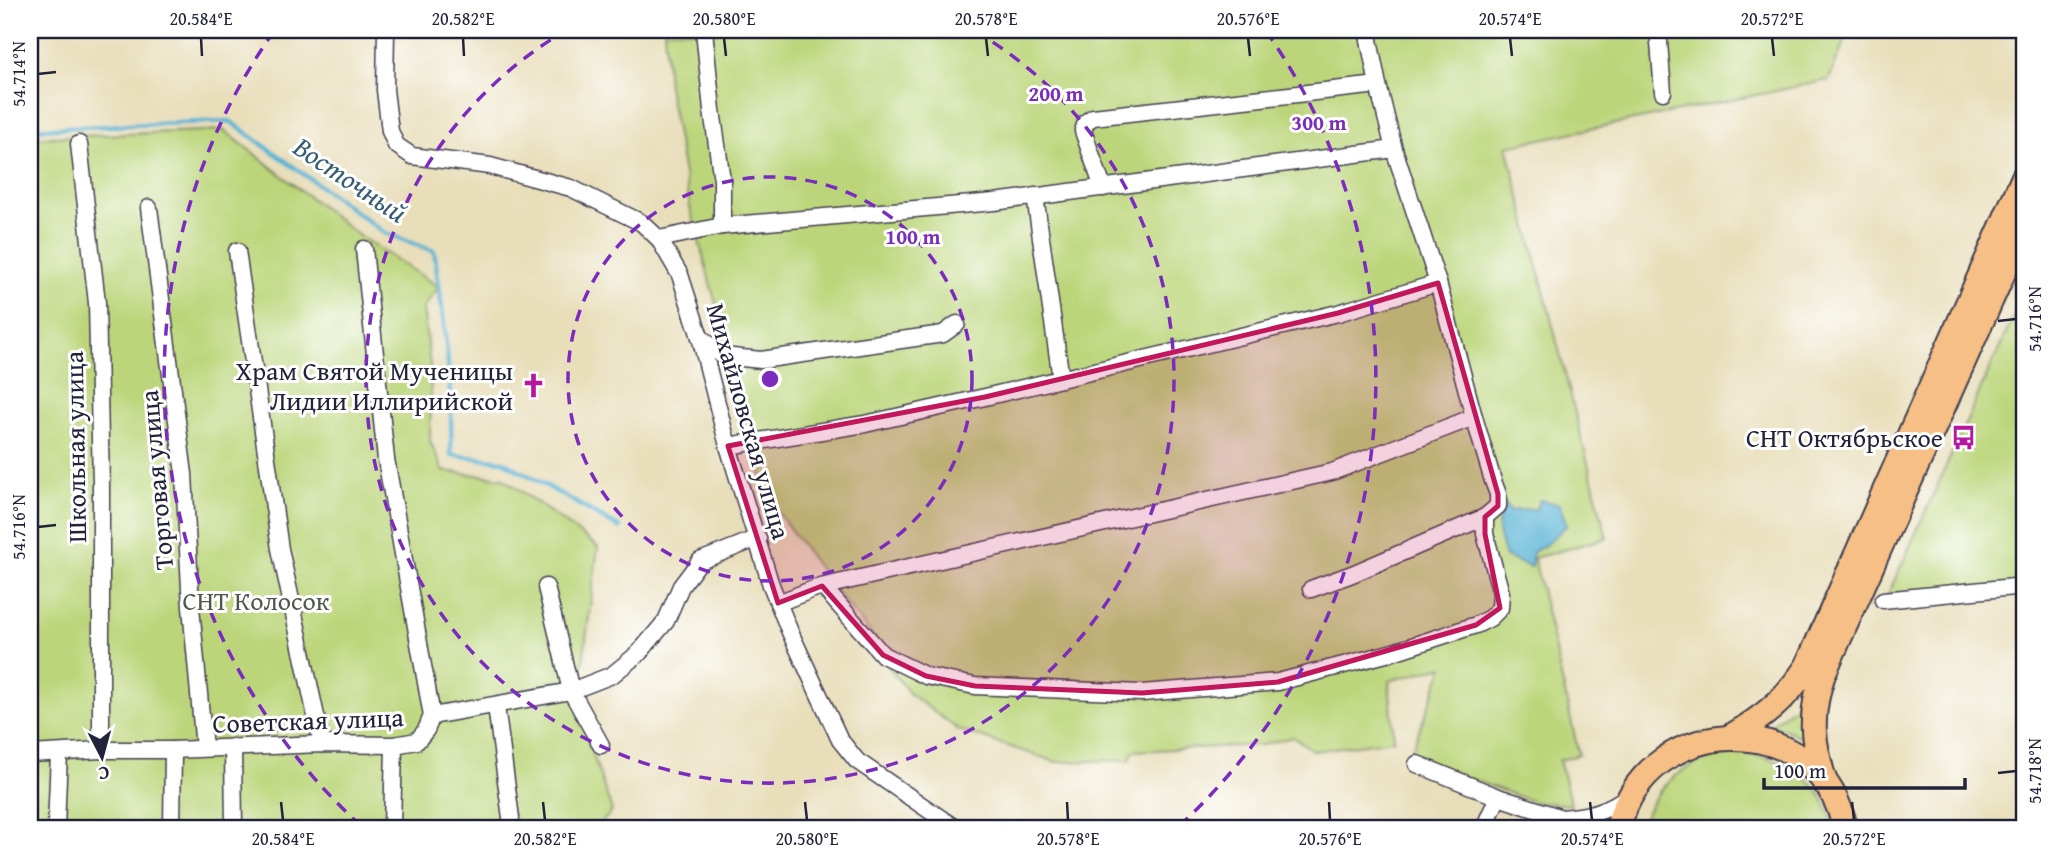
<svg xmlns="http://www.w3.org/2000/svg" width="2054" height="858" font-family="'Gentium Book Plus',serif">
  <rect width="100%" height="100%" fill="#fff"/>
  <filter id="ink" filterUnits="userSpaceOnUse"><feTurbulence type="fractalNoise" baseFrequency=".0143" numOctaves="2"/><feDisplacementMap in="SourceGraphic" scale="14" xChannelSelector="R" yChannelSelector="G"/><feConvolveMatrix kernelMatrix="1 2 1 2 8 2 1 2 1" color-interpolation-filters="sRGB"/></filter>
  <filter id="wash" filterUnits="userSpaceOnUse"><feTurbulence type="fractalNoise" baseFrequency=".00686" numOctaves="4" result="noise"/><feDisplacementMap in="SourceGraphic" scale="28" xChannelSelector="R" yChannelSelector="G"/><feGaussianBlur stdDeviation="1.57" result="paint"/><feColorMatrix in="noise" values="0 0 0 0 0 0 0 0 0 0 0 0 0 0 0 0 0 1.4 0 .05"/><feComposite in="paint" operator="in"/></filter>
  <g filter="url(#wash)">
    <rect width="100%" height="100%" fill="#e8deba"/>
    <g fill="#bcd57a" stroke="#6f7c5a" stroke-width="2">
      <path d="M664 30H1849L1829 80 1507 146 1607 538 1534 558 1579 755 1559 760 1571 805 1534 802 1459 775 1411 752 1444 666 1389 681 1394 740 1314 751 1293 737 1261 745 1134 751 1129 760 1056 762 959 730 910 694 891 671 876 640 832 586 768 499 690 207 668 86Z"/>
      <path d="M224 130 359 236 439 287 423 308 431 374 430 441 443 471 503 478 598 547 577 708 612 811 597 828H30V138Z"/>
      <path d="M2024 293V587L1887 597Z"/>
      <path d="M1808 689 1803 738 1782 728 1769 726 1793 708Z"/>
      <path d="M1735 753C1769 755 1803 767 1822 797 1828 807 1831 818 1836 828H1641C1655 782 1688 759 1735 753Z"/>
    </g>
    <path fill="#56b2d4" stroke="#3c6a88" stroke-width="2" d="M1540 500 1559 504 1567 525 1544 546 1533 552 1531 567 1505 557C1498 533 1493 528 1506 504L1509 511 1536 509Z"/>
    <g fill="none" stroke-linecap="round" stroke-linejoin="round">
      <path stroke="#56b2d4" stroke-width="4.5" d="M30 129 230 121 385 233 434 251C444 319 453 387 451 455L503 461 620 528"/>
    </g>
  </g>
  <g filter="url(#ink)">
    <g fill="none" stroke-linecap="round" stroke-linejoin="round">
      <defs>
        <g id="street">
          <path d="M386 30 385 90 390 131 396 145 412 156 490 166 571 188 642 223 659 239 680 275 700 337 728 446 771 585 790 632 840 740 857 761 955 828"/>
          <path d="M704 30 712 110 722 180V226"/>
          <path d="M1658 30 1663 92"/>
          <path d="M79 144 97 303 101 485V750"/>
          <path d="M1103 188 1083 131 1086 122 1093 117 1378 85"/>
          <path d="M1035 196 1061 379"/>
          <path d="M149 208 184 474 191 607 204 748"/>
          <path d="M659 239 722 226 994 202 1394 149"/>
          <path d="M364 249 386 459 432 716"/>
          <path d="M237 251 280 549 322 744"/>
          <path d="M700 337 723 356 761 360 943 334 957 324"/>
          <path d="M728 446 865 424 985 397 1338 313 1438 283"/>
          <path d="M546 587 571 691 601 745"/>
          <path d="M823 587 883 655 926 676 975 686 1142 693 1278 682 1390 653 1476 625 1490 618 1500 608 1501 593 1485 534V517L1498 506V494L1493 481 1474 417 1438 283 1394 149 1378 85 1367 30"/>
          <path d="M1311 589 1352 574 1485 517"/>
          <path d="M1883 600 2024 586"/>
          <path d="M778 603 816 588 1332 472 1474 417"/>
          <path d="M496 706 511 818"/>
          <path d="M233 747 234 828"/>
          <path d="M30 754 101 750H173L322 744 394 745 417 741 426 730 432 716 571 691 612 675 639 653 666 621 681 586 700 561 758 538"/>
          <path d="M1417 764 1498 797 1562 818 1579 828"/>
          <path d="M1562 818C1588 816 1610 811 1630 794"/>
          <path d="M56 828 59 753"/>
          <path d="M172 828 173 750"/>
          <path d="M392 828 394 745"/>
          <path d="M1484 828 1498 797"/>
        </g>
        <g id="primary">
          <path d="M1730 737C1764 717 1785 700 1807 667L2024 177"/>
          <path d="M1825 783C1812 742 1809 716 1823 674L2024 226"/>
          <path d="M1618 828C1647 709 1820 707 1845 828"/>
        </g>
      </defs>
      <use href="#street" stroke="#403e4e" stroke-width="19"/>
      <use href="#primary" stroke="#403e4e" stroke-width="28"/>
      <use href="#street" stroke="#fff" stroke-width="16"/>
      <use href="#primary" stroke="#f5bf86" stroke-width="24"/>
    </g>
  </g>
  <path fill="#c2185b" fill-opacity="0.2" stroke="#c2185b" stroke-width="5" stroke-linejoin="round" d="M1438 283 1498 494V506L1485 517V534L1500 608 1476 625 1278 682 1142 693 975 686 926 676 883 655 822 586 778 603 728 446 985 397 1338 313Z"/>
  <path fill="none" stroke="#22223b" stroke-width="2.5" d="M201 38 202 56M463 38 464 56M724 38 726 56M986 38 988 56M1248 38 1250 56M1510 38 1512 56M1772 38 1774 56M38 74 56 72M1998 321 2016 319M38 527 56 525M1998 773 2016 771M281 802 283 820M543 802 545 820M805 802 807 820M1067 802 1068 820M1329 802 1330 820M1590 802 1592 820M1852 802 1854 820"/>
  <g fill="none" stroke="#7b2cbf" stroke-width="3.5" stroke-dasharray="12 9">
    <circle cx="770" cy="379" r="202"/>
    <path d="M975 31A404 404 0 1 1 565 31"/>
    <path d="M361 826A606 606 0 0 1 274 31M1266 31A606 606 0 0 1 1179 826"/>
  </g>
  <defs>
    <symbol id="church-bare" viewBox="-9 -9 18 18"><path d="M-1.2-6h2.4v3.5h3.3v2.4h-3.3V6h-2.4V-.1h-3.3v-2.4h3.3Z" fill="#b5179e" stroke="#fff" stroke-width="2.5" paint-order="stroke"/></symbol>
    <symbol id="bus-bare" viewBox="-9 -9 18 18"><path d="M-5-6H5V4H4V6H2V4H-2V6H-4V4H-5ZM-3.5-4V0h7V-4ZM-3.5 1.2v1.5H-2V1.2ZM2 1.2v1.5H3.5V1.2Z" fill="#b5179e" stroke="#fff" stroke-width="2.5" paint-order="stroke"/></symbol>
  </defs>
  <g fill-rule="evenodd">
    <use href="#church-bare" x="516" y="368" width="35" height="35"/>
    <use href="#bus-bare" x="1946" y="420" width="35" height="35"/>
  </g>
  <g text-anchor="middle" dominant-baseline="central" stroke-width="6" stroke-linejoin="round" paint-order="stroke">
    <g font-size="26" fill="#22223b" stroke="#fff" text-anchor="end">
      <text x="513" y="370">Храм Святой Мученицы<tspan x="513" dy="30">Лидии Иллирийской</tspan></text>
      <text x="1943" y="437">СНТ Октябрьское</text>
    </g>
    <g font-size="26" fill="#22223b" stroke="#fff">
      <text transform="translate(749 421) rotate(74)">Михайловская улица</text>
      <text transform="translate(75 447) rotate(-91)">Школьная улица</text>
      <text transform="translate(156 480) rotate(-95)">Торговая улица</text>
      <text transform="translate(308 720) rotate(-2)">Советская улица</text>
    </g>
    <g font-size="26" fill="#50584e" stroke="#fff">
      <text x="256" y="600">СНТ Колосок</text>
    </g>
    <g font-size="28" font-style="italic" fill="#375c78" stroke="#fff">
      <text transform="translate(351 179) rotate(34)">Восточный</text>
    </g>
  </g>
  <circle cx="770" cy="379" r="10" fill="#7b2cbf" stroke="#fff" stroke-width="3.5"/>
  <g font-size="21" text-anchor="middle" font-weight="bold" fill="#7b2cbf" stroke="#fff" stroke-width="6" stroke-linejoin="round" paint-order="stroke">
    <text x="1056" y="101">200 m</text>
    <text x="1319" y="130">300 m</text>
    <text x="913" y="244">100 m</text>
  </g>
  <rect width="2054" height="858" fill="none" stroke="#fff" stroke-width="77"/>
  <g transform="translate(102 757) rotate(174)" stroke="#ffffff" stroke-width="5" paint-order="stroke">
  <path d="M0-5L12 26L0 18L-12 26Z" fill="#22223b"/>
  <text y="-10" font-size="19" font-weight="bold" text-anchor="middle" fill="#22223b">С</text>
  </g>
  <path d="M1764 778v10h201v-10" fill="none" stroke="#22223b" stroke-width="3.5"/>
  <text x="1774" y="778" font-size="21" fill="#22223b" stroke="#ffffff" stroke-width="5" paint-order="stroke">100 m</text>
  <rect x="38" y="38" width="1978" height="782" fill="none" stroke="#22223b" stroke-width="2.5"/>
  <g font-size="18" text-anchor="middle" fill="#22223b">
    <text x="201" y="25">20.584°E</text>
    <text x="463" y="25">20.582°E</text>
    <text x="724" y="25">20.580°E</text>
    <text x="986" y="25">20.578°E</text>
    <text x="1248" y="25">20.576°E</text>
    <text x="1510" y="25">20.574°E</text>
    <text x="1772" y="25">20.572°E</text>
    <text transform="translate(19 74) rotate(-90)" y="6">54.714°N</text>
    <text transform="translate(2035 319) rotate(-90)" y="6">54.716°N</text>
    <text transform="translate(19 527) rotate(-90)" y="6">54.716°N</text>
    <text transform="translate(2035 771) rotate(-90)" y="6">54.718°N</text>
    <text x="283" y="845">20.584°E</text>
    <text x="545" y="845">20.582°E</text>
    <text x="807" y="845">20.580°E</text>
    <text x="1068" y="845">20.578°E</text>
    <text x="1330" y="845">20.576°E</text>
    <text x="1592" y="845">20.574°E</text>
    <text x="1854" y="845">20.572°E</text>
  </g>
</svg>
